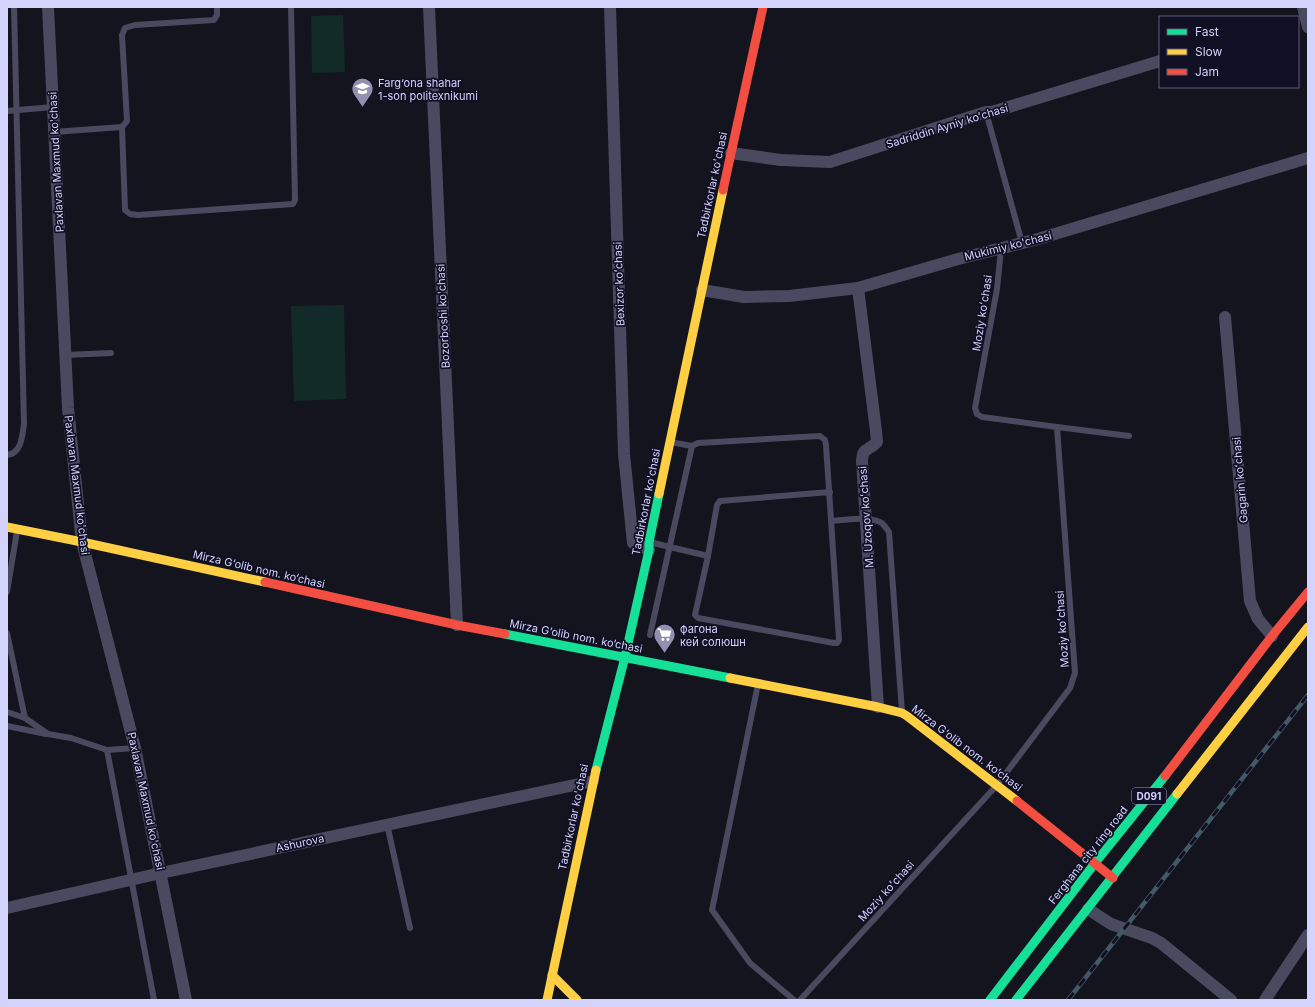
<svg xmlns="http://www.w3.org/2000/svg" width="1315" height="1007" font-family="Inter,sans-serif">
  <rect width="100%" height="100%" fill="#14141e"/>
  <g fill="#122a28">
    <path d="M343 15 345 72 312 73 311 16Z"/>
    <path d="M344 305 346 399 294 401 291 306Z"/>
  </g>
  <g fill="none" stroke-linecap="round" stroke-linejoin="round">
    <g stroke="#494a5f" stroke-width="6">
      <path d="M7 111 53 107"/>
      <path d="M986 112 1022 243"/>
      <path d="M122 127 125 210 130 214 138 215 293 204 295 200 291 7"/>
      <path d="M54 132 122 127 127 121 122 35 125 28 135 25 214 20 217 15V7"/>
      <path d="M65 355 111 353"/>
      <path d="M1057 427 1129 436"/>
      <path d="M670 442 692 446"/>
      <path d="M7 455C22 453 22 436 24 424L14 7"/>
      <path d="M832 521C847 520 866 516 880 522 884 524 886 528 889 532L902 712"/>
      <path d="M649 542 708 556"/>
      <path d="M7 592 17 531"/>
      <path d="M7 633 25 718"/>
      <path d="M650 635 692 446 698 443 820 436 825 440 826 445 839 640 837 643H834L698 618 695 615 708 556 717 505 720 501 830 492"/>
      <path d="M758 684 712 910 750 963 794 1000"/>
      <path d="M7 712 25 718 48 734 71 738 107 750 135 748"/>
      <path d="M7 726 46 734"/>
      <path d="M107 750 154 1000"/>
      <path d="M387 824 410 928"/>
      <path d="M800 1000 997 785 1070 688 1075 673 1057 427 982 417 977 414 975 408 997 289 1001 249"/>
    </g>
    <g stroke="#494a5f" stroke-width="12">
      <path d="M48 7 68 408 82 542 135 748 186 1000"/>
      <path d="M429 7 457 625"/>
      <path d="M610 7 624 454 633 543 649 550"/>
      <path d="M1303 7 1308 27"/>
      <path d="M731 153 781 160 830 162 986 112H992L1160 61"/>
      <path d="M858 288 876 431 877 442C868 452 863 446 862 461L878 707"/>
      <path d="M702 290 744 297 789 296 858 288 958 259 1038 239 1308 158"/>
      <path d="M1225 317 1250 601 1258 619 1272 636"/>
      <path d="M7 908 161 873 593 781"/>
      <path d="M1088 909 1111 924 1152 938 1161 943 1231 1000"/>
      <path d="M1265 1000 1308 935"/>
    </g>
    <g stroke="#16e098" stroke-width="9">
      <path d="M505 634 730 678"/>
      <path d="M596 770 625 657 649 550V542L659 494"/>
      <path d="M990 1000 1095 863 1165 776"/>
      <path d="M1016 1000 1177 794"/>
    </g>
    <g stroke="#ffcf43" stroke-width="9">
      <path d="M659 494 723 190"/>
      <path d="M7 527 82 542 265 582"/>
      <path d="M730 678 878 707 902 713 907 716 1017 801"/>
      <path d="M1177 794 1308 627"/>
      <path d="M552 975 577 1000"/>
      <path d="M547 1000 596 770"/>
    </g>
    <g stroke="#f24e42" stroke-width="9">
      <path d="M723 190 763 7"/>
      <path d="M265 582 457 625 505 634"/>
      <path d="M1165 776 1272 636 1308 592"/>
      <path d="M1017 801 1113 878"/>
    </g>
    <defs>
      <path id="rail" d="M1068 1000 1308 695"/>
    </defs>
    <use href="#rail" stroke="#425a66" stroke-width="4.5"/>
    <use href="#rail" stroke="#110f23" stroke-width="3" stroke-dasharray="9" stroke-linecap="butt"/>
  </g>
  <defs>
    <symbol id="university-pin" viewBox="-11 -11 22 30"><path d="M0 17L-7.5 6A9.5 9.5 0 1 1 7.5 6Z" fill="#9190af" stroke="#110f23"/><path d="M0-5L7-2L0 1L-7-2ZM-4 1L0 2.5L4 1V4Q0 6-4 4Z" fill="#fff"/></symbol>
    <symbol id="supermarket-pin" viewBox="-11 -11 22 30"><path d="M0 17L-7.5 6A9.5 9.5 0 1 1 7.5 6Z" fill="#9190af" stroke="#110f23"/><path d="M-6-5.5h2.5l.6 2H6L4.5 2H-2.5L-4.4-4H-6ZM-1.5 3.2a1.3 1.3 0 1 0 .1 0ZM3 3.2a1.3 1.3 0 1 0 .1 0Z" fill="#fff"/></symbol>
  </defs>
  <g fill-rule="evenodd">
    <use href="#university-pin" x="350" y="76" width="25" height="34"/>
    <use href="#supermarket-pin" x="652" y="622" width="25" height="34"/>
  </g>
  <g text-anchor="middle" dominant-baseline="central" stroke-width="3.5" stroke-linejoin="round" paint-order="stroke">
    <rect fill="#110f23" stroke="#9a98bc" stroke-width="1" x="1132" y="788" width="34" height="16" rx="3"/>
    <g font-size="10" font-weight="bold" fill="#d4d3fd">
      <text x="1149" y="796">D091</text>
    </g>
    <g font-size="11" fill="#d4d3fd" stroke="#110f23" text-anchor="start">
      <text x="378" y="83">Farg‘ona shahar<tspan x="378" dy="13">1-son politexnikumi</tspan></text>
      <text x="680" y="629">фагона<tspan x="680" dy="13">кей солюшн</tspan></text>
    </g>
    <g font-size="11" fill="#d4d3fd" stroke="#110f23">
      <text transform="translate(947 126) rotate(-17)">Sadriddin Ayniy koʻchasi</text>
      <text transform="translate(56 162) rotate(-93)">Paxlavan Maxmud ko'chasi</text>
      <text transform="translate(712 185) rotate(-78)">Tadbirkorlar ko'chasi</text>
      <text transform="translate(1008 246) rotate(-14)">Mukimiy ko'chasi</text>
      <text transform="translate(619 284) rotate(-92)">Bexizor koʻchasi</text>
      <text transform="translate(982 313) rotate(-81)">Moziy koʻchasi</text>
      <text transform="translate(443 316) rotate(-93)">Bozorboshi ko'chasi</text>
      <text transform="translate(1240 480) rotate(-95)">Gagarin koʻchasi</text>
      <text transform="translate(77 485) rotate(83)">Paxlavan Maxmud ko'chasi</text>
      <text transform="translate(646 502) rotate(-79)">Tadbirkorlar ko'chasi</text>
      <text transform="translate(866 517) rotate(-94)">M. Uzoqov koʻchasi</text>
      <text transform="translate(259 569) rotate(13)">Mirza G‘olib nom. ko‘chasi</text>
      <text transform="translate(1062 629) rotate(-94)">Moziy koʻchasi</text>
      <text transform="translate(576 636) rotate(11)">Mirza G‘olib nom. ko‘chasi</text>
      <text transform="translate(967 748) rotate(37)">Mirza G‘olib nom. ko‘chasi</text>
      <text transform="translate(146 801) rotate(78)">Paxlavan Maxmud ko'chasi</text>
      <text transform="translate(573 817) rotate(-78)">Tadbirkorlar ko'chasi</text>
      <text transform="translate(300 843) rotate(-12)">Ashurova</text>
      <text transform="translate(1088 855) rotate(-52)">Ferghana city ring road</text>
      <text transform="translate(886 891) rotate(-48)">Moziy koʻchasi</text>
    </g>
  </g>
  <rect width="1315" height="1007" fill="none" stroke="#d4d3fd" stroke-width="16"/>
  <rect x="1159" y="16" width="140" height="72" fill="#110f23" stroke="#5f5d7a"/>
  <rect x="1167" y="29" width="20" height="6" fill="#16e098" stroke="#5f5d7a"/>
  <text x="1195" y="36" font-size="12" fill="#d4d3fd">Fast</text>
  <rect x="1167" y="49" width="20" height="6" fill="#ffcf43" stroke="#5f5d7a"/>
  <text x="1195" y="56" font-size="12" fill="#d4d3fd">Slow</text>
  <rect x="1167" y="69" width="20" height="6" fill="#f24e42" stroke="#5f5d7a"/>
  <text x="1195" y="76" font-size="12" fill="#d4d3fd">Jam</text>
</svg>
